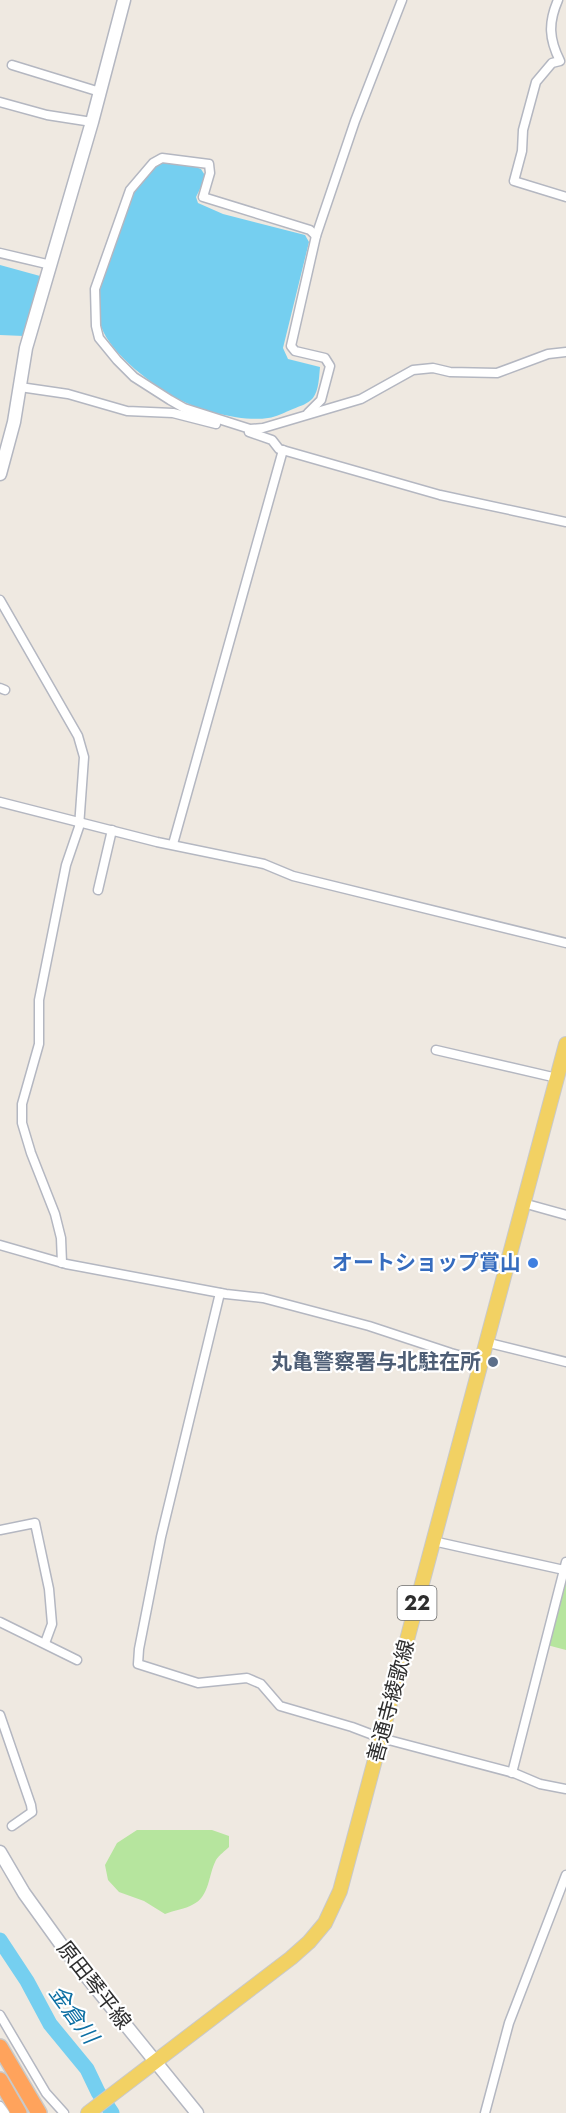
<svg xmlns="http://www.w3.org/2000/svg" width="566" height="2113" font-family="Jost,'Noto Sans JP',sans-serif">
  <rect width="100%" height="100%" fill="#efe9e1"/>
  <g fill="#b6e59e">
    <path d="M566 1578V1650L547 1645Z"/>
    <path d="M137 1830H212L229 1836V1847C225 1851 219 1855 216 1860 208 1875 210 1897 192 1905 186 1909 174 1910 165 1914L144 1901 119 1892 108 1880 105 1865 117 1843Z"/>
  </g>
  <g fill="#75cff0">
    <path d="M165 160 179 161 201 169 206 177 196 197 198 203 223 214 305 235 309 242 283 348 288 359 320 367C319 377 319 390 313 398 308 404 300 406 293 409 285 412 277 417 268 418 242 422 202 411 180 400 155 387 110 354 101 326 92 296 106 262 117 234 130 201 133 180 165 160Z"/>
    <path d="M0 265 40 276 24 336 0 335Z"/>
  </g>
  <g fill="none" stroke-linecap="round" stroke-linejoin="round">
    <path stroke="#75cff0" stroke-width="15" d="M0 1940 27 1981 50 2024 87 2069 98 2092 112 2113"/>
    <defs>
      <g id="street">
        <path d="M558 0C548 23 549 39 560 61L552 63 536 82 523 130 522 151 514 181 566 197"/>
        <path d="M12 65 100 92"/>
        <path d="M0 102 47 115 92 122"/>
        <path d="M316 236 310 230 203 197 210 173 209 164 162 158 153 163 130 190 95 289 96 326 99 338 117 360 134 377 170 400 184 408 250 429 263 428 361 399 413 370 433 368 450 372 497 373 548 354 566 352"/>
        <path d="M0 253 51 265"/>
        <path d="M20 387 68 394 127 411 173 413 216 424"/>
        <path d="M308 413 321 400 330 366 325 358 295 351 291 346 316 236 355 121 402 0"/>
        <path d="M249 432 272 440 279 449 440 495 566 522"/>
        <path d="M0 600 78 736 84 757 79 827 66 865 39 1000V1044L22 1104V1123L31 1153 55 1214 61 1238 62 1263"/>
        <path d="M0 688 5 690"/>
        <path d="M0 802 157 842 264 864 293 876 566 943"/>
        <path d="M173 844 283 450"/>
        <path d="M98 890 112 830"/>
        <path d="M436 1050 557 1078"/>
        <path d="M523 1203 566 1215"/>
        <path d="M0 1245 66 1264 226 1294 263 1298 369 1326 451 1353 480 1361"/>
        <path d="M220 1293 161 1537 139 1649 138 1664 198 1683 247 1678 261 1684 280 1706 352 1727 381 1738 514 1773 540 1784 566 1789"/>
        <path d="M485 1342 566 1362"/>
        <path d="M0 1530 35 1523 49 1589 52 1624 45 1643"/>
        <path d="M433 1541 564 1570"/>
        <path d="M0 1622 77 1660"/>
        <path d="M0 1715 31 1805 32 1812 12 1826"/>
        <path d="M512 1773 566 1562"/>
        <path d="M0 2015 46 2093 64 2113"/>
        <path d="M0 2106 5 2113"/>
        <path d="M485 2113 509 2023 566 1875"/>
      </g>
      <g id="secondary">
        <path d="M0 474 14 422 26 348 92 122 124 0"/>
        <path d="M0 1852 24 1893 65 1950 197 2113"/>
      </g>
      <path id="primary" d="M88 2113 291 1958 309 1942 325 1923 340 1891 566 1044"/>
      <g id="highway">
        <path d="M0 2047 39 2113"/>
        <path d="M0 2080 19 2113"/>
      </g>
    </defs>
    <use href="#street" stroke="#b4b7c1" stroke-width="11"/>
    <use href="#secondary" stroke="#b4b7c1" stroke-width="15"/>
    <use href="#primary" stroke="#c9c9c9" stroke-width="16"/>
    <use href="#highway" stroke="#c9c9c9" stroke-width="18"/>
    <use href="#street" stroke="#fff" stroke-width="8"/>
    <use href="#secondary" stroke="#fff" stroke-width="12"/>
    <use href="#primary" stroke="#f2d163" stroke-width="14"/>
    <use href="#highway" stroke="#ffa35c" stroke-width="15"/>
  </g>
  <circle fill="#3f7fe0" stroke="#fff" stroke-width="2" cx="533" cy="1263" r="6"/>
  <circle fill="#5c6f8a" stroke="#fff" stroke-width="2" cx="493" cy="1362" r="6"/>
  <g text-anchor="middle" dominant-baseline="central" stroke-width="4.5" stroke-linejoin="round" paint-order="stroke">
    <rect fill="#fff" stroke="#6d6d6d" stroke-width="1.5" x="397.5" y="1586" width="39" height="34" rx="4.5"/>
    <g font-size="20" font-weight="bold" fill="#2e2e2e">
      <text x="417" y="1603">22</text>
    </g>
    <g font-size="21" font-weight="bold" fill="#366cbe" stroke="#fff" text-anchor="end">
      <text x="521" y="1263">オートショップ賞山</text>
    </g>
    <g font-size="21" font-weight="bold" fill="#4e5e75" stroke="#fff" text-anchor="end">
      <text x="481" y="1362">丸亀警察署与北駐在所</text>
    </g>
    <g font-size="21" fill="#2e2e2e" stroke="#fff">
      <text transform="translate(391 1701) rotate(-75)">善通寺綾歌線</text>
      <text transform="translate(94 1985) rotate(52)">原田琴平線</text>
    </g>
    <g font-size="22" font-style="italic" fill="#0d6fa3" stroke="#fff">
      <text transform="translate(74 2014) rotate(54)">金倉川</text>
    </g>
  </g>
</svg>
